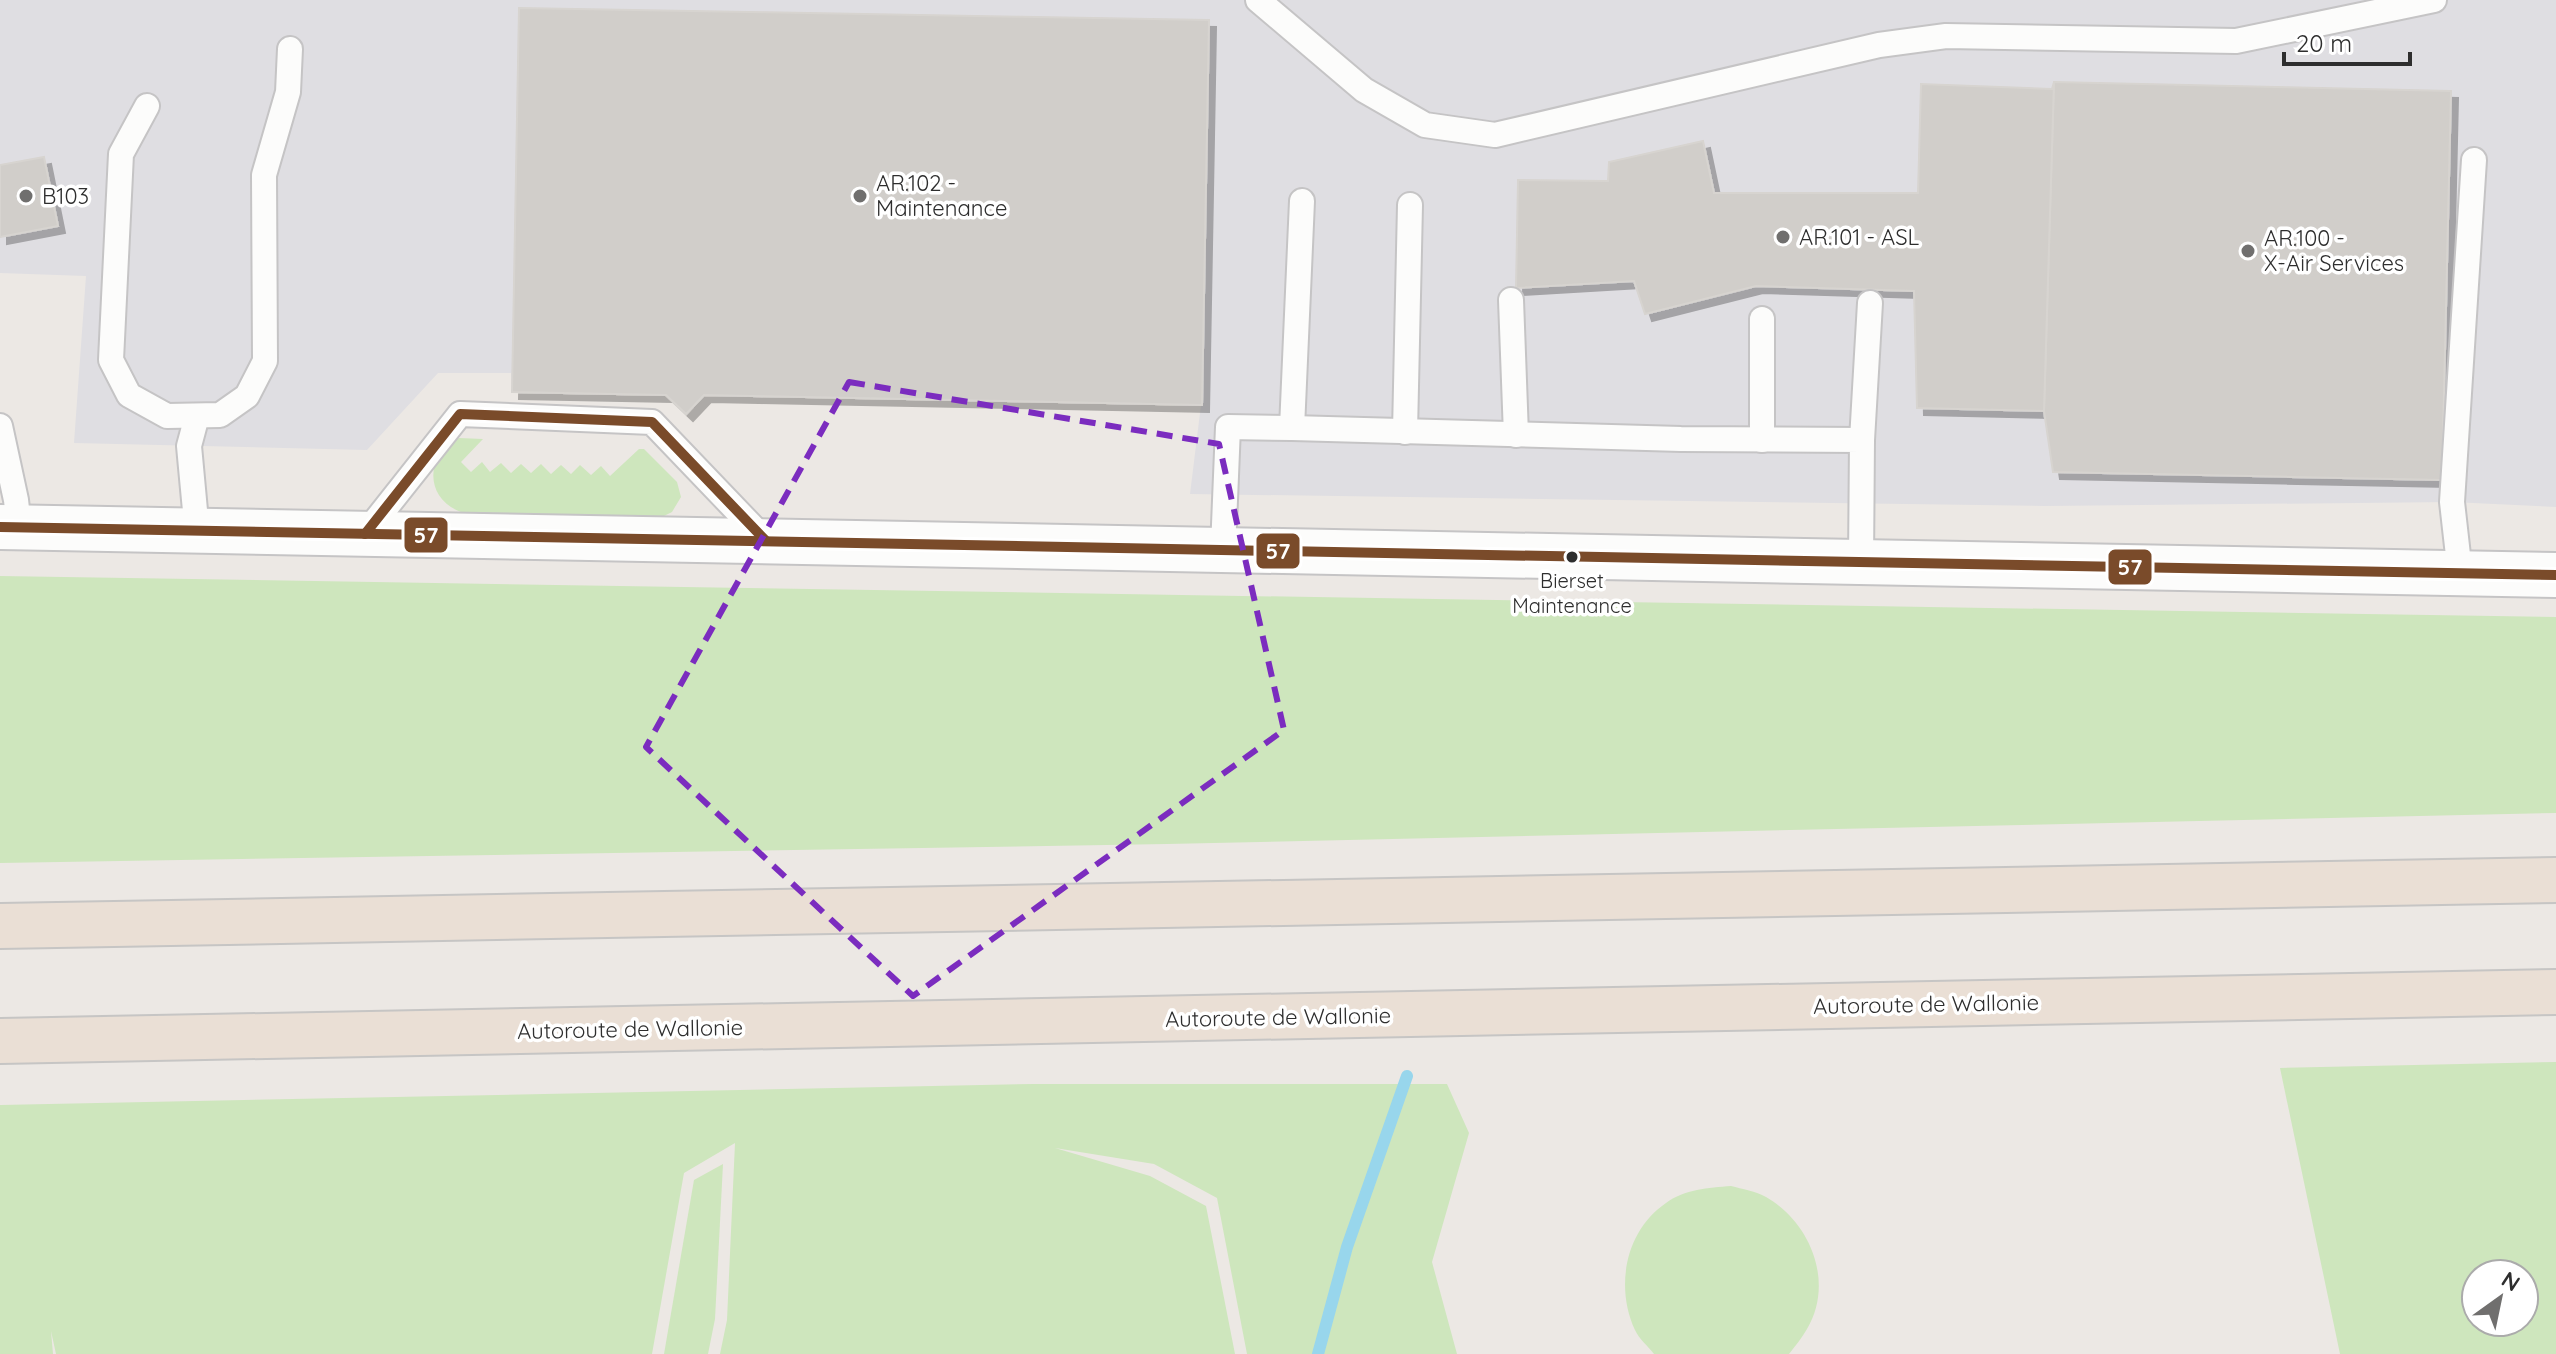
<svg xmlns="http://www.w3.org/2000/svg" width="2556" height="1354" font-family="Quicksand,sans-serif">
  <defs>
    <filter id="shadow"><feDropShadow dx="7" dy="7" stdDeviation="0" flood-color="#0004"/></filter>
  </defs>
  <rect width="100%" height="100%" fill="#ece8e4"/>
  <path fill="#dfdee2" d="M0 0H2556V507L2452 502 2045 506 1190 494 1201 405 704 395 686 414 665 395 512 392 511 373H438L367 450 74 443 86 276 0 273Z"/>
  <g fill="#cee6bd" fill-rule="evenodd">
    <path d="M459 438 483 439 461 462 471 472 482 462 490 472 501 463 511 473 521 464 531 473 541 464 551 474 561 465 571 474 580 465 591 475 601 466 610 476 639 449H644L677 482 681 497 672 512 662 517 464 513C425 501 423 456 459 438Z"/>
    <path d="M0 576 2556 617V813L1167 844 0 863Z"/>
    <path d="M2556 1062V1354H2340L2280 1068ZM2476 1274H2524V1322H2476Z"/>
    <path d="M1033 1084H1447L1469 1133 1432 1262 1457 1354H1247L1217 1198 1154 1164 1055 1148 1150 1176 1206 1206 1235 1354H720L727 1320 735 1143 684 1173 652 1354H56L51 1331 53 1354H0V1105Z"/>
    <path d="M723 1164 715 1319 708 1354H664L694 1180Z"/>
    <path d="M1731 1186C1742 1189 1756 1191 1766 1197 1810 1222 1835 1282 1807 1329 1802 1338 1795 1346 1789 1354H1654C1648 1346 1639 1339 1635 1330 1615 1287 1625 1231 1666 1203 1685 1189 1708 1188 1731 1186Z"/>
  </g>
  <g fill="none" stroke-linecap="round" stroke-linejoin="round">
    <path stroke="#98d6ec" stroke-width="12" d="M1318 1354 1347 1247 1407 1076"/>
  </g>
  <g fill="#d1ceca" stroke="#d7d4d0" stroke-width="2" filter="url(#shadow)">
    <path d="M519 8 1209 20 1202 405 704 395 686 414 666 395 512 392Z"/>
    <path d="M2054 82 2451 91 2442 480 2053 472 2044 411Z"/>
    <path d="M2054 82 2044 411 1917 408 1914 291 1756 286 1645 314 1634 281 1516 288 1518 180 1608 181 1609 162 1703 141 1714 193H1918L1921 84 2052 89Z"/>
    <path d="M44 157 58 226 0 237V165Z"/>
  </g>
  <g fill="none" stroke-linecap="round" stroke-linejoin="round">
    <defs>
      <g id="lane">
        <path d="M1258 0 1364 90 1425 125 1495 135 1879 45 1946 36 2236 41 2434 0"/>
        <path d="M147 106 121 154 111 360 129 395 167 416 220 415 247 396 265 361 264 175 288 92 290 49"/>
        <path d="M1511 300 1516 435"/>
        <path d="M197 416 189 446 197 532"/>
        <path d="M0 426 16 500 19 527"/>
        <path d="M1292 428 1302 201"/>
        <path d="M1405 432 1410 205"/>
        <path d="M1762 440V319"/>
        <path d="M1862 440 1870 303"/>
        <path d="M365 534 460 414 652 422 765 540"/>
        <path d="M1223 549 1228 427 1292 428 1681 439 1862 440 1861 562"/>
        <path d="M2460 573 2452 502 2474 160"/>
      </g>
      <path id="secondary" d="M0 527 2556 575"/>
      <g id="highway">
        <path d="M0 926 2556 880"/>
        <path d="M0 1041 2556 992"/>
      </g>
    </defs>
    <use href="#lane" stroke="#c5c4c5" stroke-width="28"/>
    <use href="#secondary" stroke="#c5c4c5" stroke-width="48"/>
    <use href="#highway" stroke="#c6c5c4" stroke-width="48"/>
    <use href="#lane" stroke="#fcfcfb" stroke-width="24"/>
    <use href="#secondary" stroke="#fcfcfb" stroke-width="44"/>
    <use href="#highway" stroke="#eadfd5" stroke-width="44"/>
    <defs>
      <g id="bus-1">
        <path d="M0 527 2556 575"/>
        <path d="M365 534 460 414 652 422 765 540"/>
      </g>
    </defs>
    <use href="#bus-1" stroke="#fff" stroke-width="16"/>
    <use href="#bus-1" stroke="#7a4b2a" stroke-width="10"/>
  </g>
  <path fill="none" stroke="#7b2cbf" stroke-width="6" stroke-dasharray="16 10" stroke-linejoin="round" d="M849 382 1219 444 1284 730 913 996 646 747Z"/>
  <g fill="#706f6e" stroke="#fff" stroke-width="3">
    <circle cx="26" cy="196" r="8"/>
    <circle cx="860" cy="196" r="8"/>
    <circle cx="1783" cy="237" r="8"/>
    <circle cx="2248" cy="251" r="8"/>
  </g>
  <circle fill="#2e2e2e" stroke="#fff" stroke-width="3" cx="1572" cy="557" r="7"/>
  <g text-anchor="middle" dominant-baseline="central" stroke-width="7" stroke-linejoin="round" paint-order="stroke">
    <g font-size="20" fill="#2e2e2e" stroke="#fff">
      <text x="1572" y="580">Bierset<tspan x="1572" dy="25">Maintenance</tspan></text>
    </g>
    <g font-size="22" fill="#2e2e2e" stroke="#fff" text-anchor="start">
      <text x="876" y="183">AR.102 -<tspan x="876" dy="25">Maintenance</tspan></text>
      <text x="42" y="196">B103</text>
      <text x="1799" y="237">AR.101 - ASL</text>
      <text x="2264" y="238">AR.100 -<tspan x="2264" dy="25">X-Air Services</tspan></text>
    </g>
    <g font-size="22" fill="#2e2e2e" stroke="#fff">
      <text transform="translate(1926 1004) rotate(-1)">Autoroute de Wallonie</text>
      <text transform="translate(1278 1017) rotate(-1)">Autoroute de Wallonie</text>
      <text transform="translate(630 1029) rotate(-1)">Autoroute de Wallonie</text>
    </g>
  </g>
  <g stroke="#fff" stroke-width="3">
    <rect x="403" y="516" width="46" height="38" rx="8" fill="#7a4b2a"/>
    <rect x="1255" y="532" width="46" height="38" rx="8" fill="#7a4b2a"/>
    <rect x="2107" y="548" width="46" height="38" rx="8" fill="#7a4b2a"/>
  </g>
  <g font-size="22" text-anchor="middle" font-weight="bold" fill="#fff">
    <text x="426" y="543">57</text>
    <text x="1278" y="559">57</text>
    <text x="2130" y="575">57</text>
  </g>
  <g transform="translate(2500 1298) rotate(33)"><circle r="38" fill="#ffffff" stroke="#ababab" stroke-width="2"/>
  <path d="M0-6L14 30L0 20L-14 30Z" fill="#706f6e"/>
  <text y="-12" font-size="22" font-weight="bold" text-anchor="middle" fill="#2e2e2e">N</text>
  </g>
  <path d="M2284 52v12h126v-12" fill="none" stroke="#2e2e2e" stroke-width="4"/>
  <text x="2296" y="52" font-size="24" fill="#2e2e2e" stroke="#ffffff" stroke-width="6" paint-order="stroke">20 m</text>
</svg>
